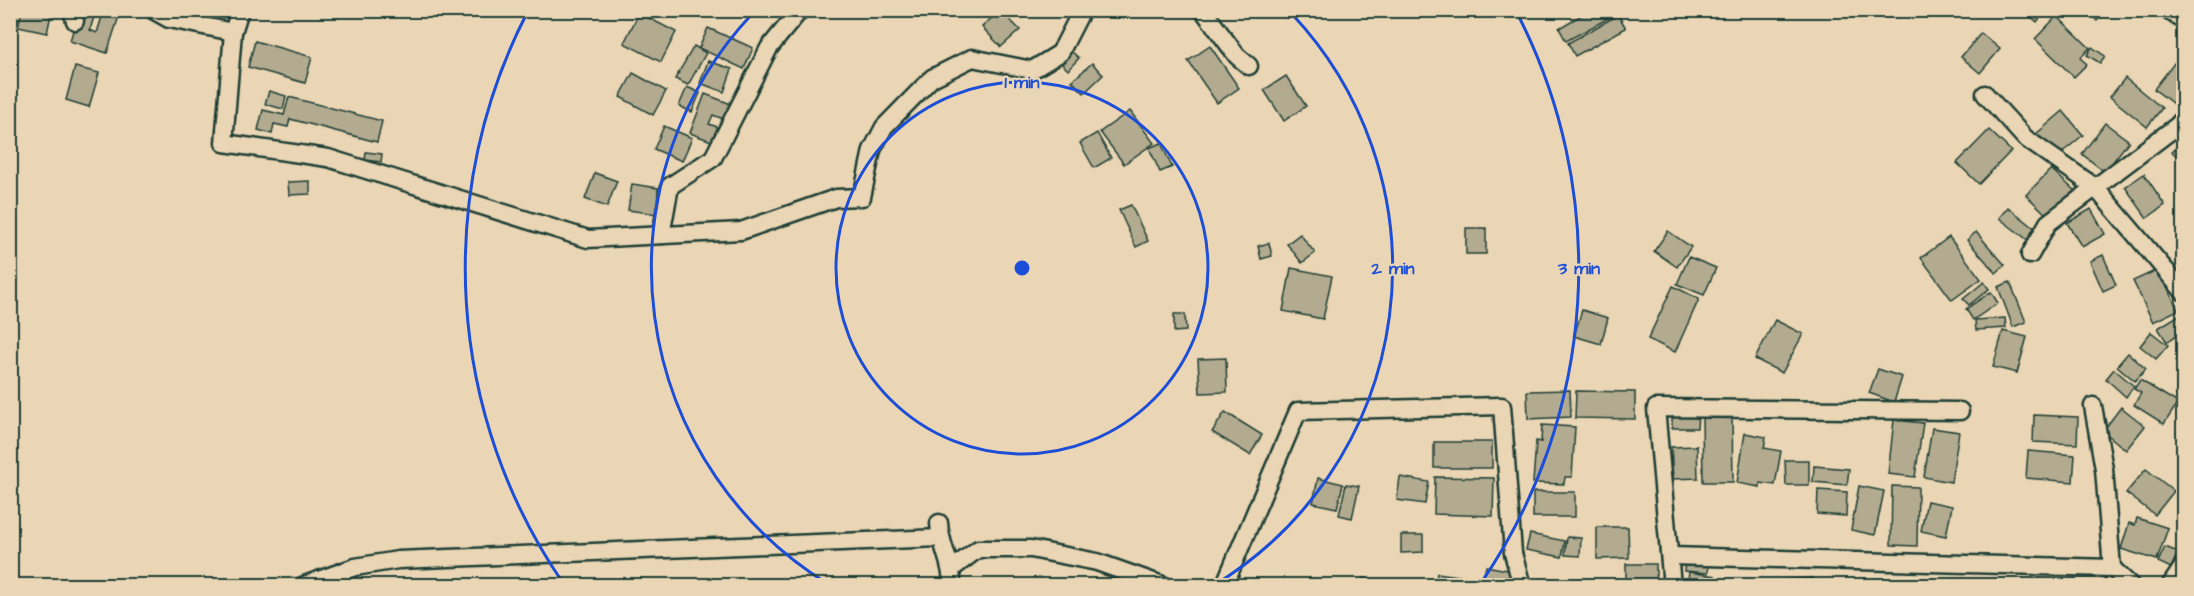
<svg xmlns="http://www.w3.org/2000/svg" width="2194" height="596" font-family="'Architects Daughter',sans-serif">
  <rect width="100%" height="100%" fill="#ead6b4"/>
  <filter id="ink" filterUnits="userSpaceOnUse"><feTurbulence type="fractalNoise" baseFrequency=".0167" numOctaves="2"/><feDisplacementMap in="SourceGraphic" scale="12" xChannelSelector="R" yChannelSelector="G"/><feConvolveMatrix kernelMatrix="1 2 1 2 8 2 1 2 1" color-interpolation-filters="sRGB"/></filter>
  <g filter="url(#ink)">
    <g fill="#b2ab90" stroke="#1f3d34" stroke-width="1.5">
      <path d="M22 10H52L47 33 18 27Z"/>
      <path d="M79 10H96L90 30 97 33 104 10H121L107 53 70 41Z"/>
      <path d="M1000 10 1020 30 1001 47 982 27Z"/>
      <path d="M1590 10H1616L1618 13 1566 41 1559 28Z"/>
      <path d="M2023 10H2046L2037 22Z"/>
      <path d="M2087 10H2108L2097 21Z"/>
      <path d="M639 13 676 32 661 62 624 43Z"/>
      <path d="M1618 15 1626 28 1575 56 1568 43Z"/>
      <path d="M2057 16 2090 48 2080 58 2087 64 2074 77 2035 39Z"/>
      <path d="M708 28 753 48 744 69 699 48Z"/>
      <path d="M1981 33 2000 49 1980 73 1961 57Z"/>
      <path d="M255 41 312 57 305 83 248 67Z"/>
      <path d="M694 46 706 53 688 85 675 79Z"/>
      <path d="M1210 46 1239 88 1217 103 1188 61Z"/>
      <path d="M2092 47 2105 56 2100 63 2087 55Z"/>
      <path d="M1072 52 1079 58 1068 70 1061 63Z"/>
      <path d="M708 61 732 69 724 92 700 83Z"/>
      <path d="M2175 62 2184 69V96L2176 106 2154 89Z"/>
      <path d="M1092 63 1103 75 1084 93 1072 81Z"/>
      <path d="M75 67 99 73 89 107 66 100Z"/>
      <path d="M633 73 666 91 653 115 620 97Z"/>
      <path d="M1286 76 1306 106 1284 121 1264 90Z"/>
      <path d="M2125 78 2162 108 2147 127 2110 97Z"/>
      <path d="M687 87 700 93 692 112 679 106Z"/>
      <path d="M269 91 286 96 283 109 265 104Z"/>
      <path d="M705 94 731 104 726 120 713 115 709 124 720 128 714 142 690 133Z"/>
      <path d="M289 97 382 121 377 142 290 119 288 127 274 124 272 134 258 130 263 110 284 115Z"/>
      <path d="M1130 111 1154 143 1124 164 1100 132Z"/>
      <path d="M2063 111 2083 135 2056 158 2035 135Z"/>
      <path d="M2105 123 2129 141 2105 172 2082 154Z"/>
      <path d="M664 126 692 138 682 161 654 149Z"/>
      <path d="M1989 130 2011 151 1979 184 1957 163Z"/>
      <path d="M1097 133 1111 158 1094 168 1080 143Z"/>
      <path d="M2184 139V162L2172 152Z"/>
      <path d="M1161 143 1172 167 1160 172 1149 148Z"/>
      <path d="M366 152 382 154 381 162 365 160Z"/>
      <path d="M2051 169 2075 191 2050 218 2026 195Z"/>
      <path d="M595 173 617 181 607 207 585 199Z"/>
      <path d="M2144 174 2165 205 2147 218 2125 187Z"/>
      <path d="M310 181V194L289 195 288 182Z"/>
      <path d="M632 184 658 188 657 214 628 210Z"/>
      <path d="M1131 205 1148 241 1136 247 1119 210Z"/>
      <path d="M2008 207 2037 230 2029 241 1999 218Z"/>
      <path d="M2091 209 2105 234 2082 247 2067 223Z"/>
      <rect x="1466" y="228" width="20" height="26"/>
      <path d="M1668 231 1691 247 1677 267 1654 251Z"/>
      <path d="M1976 232 2005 265 1996 273 1967 240Z"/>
      <path d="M1300 234 1315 253 1302 263 1287 244Z"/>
      <path d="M1949 237 1981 279 1952 300 1921 258Z"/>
      <path d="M1269 243 1272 256 1261 259 1258 246Z"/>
      <path d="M2103 255 2116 285 2103 291 2090 261Z"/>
      <path d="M1689 257 1716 268 1704 295 1677 284Z"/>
      <path d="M1291 268 1332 276 1323 319 1283 311Z"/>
      <path d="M2159 269 2178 310 2153 322 2133 281Z"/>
      <path d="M1984 282 1989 289 1969 305 1963 299Z"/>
      <path d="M2010 282 2026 322 2013 327 1998 287Z"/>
      <path d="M1673 286 1699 299 1675 352 1648 339Z"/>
      <path d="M1991 292 1998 303 1973 320 1966 309Z"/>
      <path d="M1582 310 1608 318 1601 344 1574 336Z"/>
      <path d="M2184 312V331L2167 342 2158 328Z"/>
      <path d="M1174 314H1185L1186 331 1174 332Z"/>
      <path d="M2005 318 2006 328 1976 330 1975 320Z"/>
      <path d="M1775 320 1803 334 1782 373 1755 359Z"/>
      <path d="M2003 331 2027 337 2017 373 1993 367Z"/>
      <path d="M2151 332 2168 345 2156 359 2140 346Z"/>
      <path d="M2184 346V360L2176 353Z"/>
      <path d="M2128 353 2146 369 2135 381 2117 366Z"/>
      <path d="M1226 358 1227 392 1200 393 1198 359Z"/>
      <path d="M1878 369 1902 377 1894 402 1869 393Z"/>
      <path d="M2114 369 2134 386 2126 397 2106 379Z"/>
      <path d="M2140 380 2178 403 2164 424 2134 405 2141 393 2134 389Z"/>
      <path d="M1570 390 1571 417 1528 419 1527 391Z"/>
      <path d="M1576 391 1635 392V419L1575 418Z"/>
      <path d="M2121 407 2145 426 2126 450 2103 431Z"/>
      <path d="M1225 412 1262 435 1250 455 1212 432Z"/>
      <path d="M1672 414H1698L1697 428H1672Z"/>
      <path d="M2034 415 2078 417 2077 444 2033 442Z"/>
      <path d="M1702 418H1732L1733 482H1703Z"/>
      <path d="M1894 420 1923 423 1915 477 1888 474Z"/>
      <path d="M1542 425 1575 427 1572 477H1565L1564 484 1533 483 1536 441 1541 442Z"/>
      <path d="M1932 428 1959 432 1951 482 1924 477Z"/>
      <path d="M1745 433 1766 437 1764 448 1781 451 1775 485 1760 483V487L1737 483Z"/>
      <rect x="1434" y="442" width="58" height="26"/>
      <path d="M1697 446 1698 478 1673 479 1671 447Z"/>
      <path d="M2028 451 2075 455 2073 482 2026 478Z"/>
      <path d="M1785 460H1809V485H1786Z"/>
      <path d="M1814 466 1849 469 1847 485 1813 482Z"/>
      <path d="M2146 469 2174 491 2155 515 2126 493Z"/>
      <path d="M1400 477 1429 482 1425 504 1397 500Z"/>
      <path d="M1435 477 1494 478 1493 516 1434 514Z"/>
      <path d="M1318 478 1343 484 1337 508 1313 503Z"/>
      <path d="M1346 484 1359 486 1352 518 1339 515Z"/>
      <path d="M1859 486 1884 491 1875 535 1851 530Z"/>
      <path d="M1892 486 1918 487 1917 546 1891 545Z"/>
      <path d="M1818 490 1847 492 1846 516 1817 514Z"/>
      <rect x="1533" y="492" width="42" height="25"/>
      <path d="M1927 501 1952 506 1946 536 1921 531Z"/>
      <path d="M2137 518 2168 528 2157 560 2121 549 2129 523 2135 525Z"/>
      <path d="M1597 527H1628L1629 558 1597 559Z"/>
      <path d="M1530 534 1565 541 1562 557 1526 550Z"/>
      <path d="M1401 535H1423V552L1401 553Z"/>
      <path d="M1567 537 1581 538 1580 556 1565 555Z"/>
      <path d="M2165 547 2178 552 2171 568 2158 562Z"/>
      <path d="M1685 560 1709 562 1708 573 1684 571Z"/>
      <rect x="1626" y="564" width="30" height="22"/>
      <path d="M1486 566 1513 571 1510 586H1482Z"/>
      <path d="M1689 572 1715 576 1714 586H1687Z"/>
      <path d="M1437 573 1466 577 1465 586H1435Z"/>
      <path d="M1363 578 1390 585 1361 586Z"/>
      <path d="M1812 578 1813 586H1786L1785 580Z"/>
    </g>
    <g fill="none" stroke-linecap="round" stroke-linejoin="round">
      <defs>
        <g id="minor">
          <path d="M72 10 75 21"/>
          <path d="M153 10 169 19 233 32"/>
          <path d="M240 10 233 32 224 143 328 158 588 239 741 231 836 198 862 197 872 150 884 127 932 78 972 58 1032 70 1060 53 1082 10"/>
          <path d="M1203 10 1237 56 1249 66"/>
          <path d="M2168 10 2184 21"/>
          <path d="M1985 94 2025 138 2095 187 2184 292"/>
          <path d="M661 235 670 186 713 158 769 48 800 10"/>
          <path d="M2030 255 2048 223 2177 126 2184 118"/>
          <path d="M939 523C940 546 953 563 952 586"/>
          <path d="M1671 556 2112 568 2104 469 2093 406"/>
          <path d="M953 568 978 549H1031L1097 562 1165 586"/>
          <path d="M2112 568 2131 586"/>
          <path d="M302 586 355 567 398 560 940 538"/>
          <path d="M1224 586 1298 411 1502 406 1513 553 1522 586"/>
          <path d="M1672 586 1656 408 1960 411"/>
          <path d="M2170 586 2184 565"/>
        </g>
      </defs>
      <use href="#minor" stroke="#1f3d34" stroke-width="21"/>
      <use href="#minor" stroke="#ead6b4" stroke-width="16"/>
    </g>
  </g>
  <g fill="none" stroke="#1d4ed8" stroke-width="3">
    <circle cx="1022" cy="268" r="186"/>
    <path d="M828 584A371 371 0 0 1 753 13M1291 13A371 371 0 0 1 1216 584"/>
    <path d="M563 583A557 557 0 0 1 528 11M1516 11A557 557 0 0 1 1481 583"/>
  </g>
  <circle cx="1022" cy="268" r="9" fill="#1d4ed8" stroke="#ead6b4" stroke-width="3"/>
  <g font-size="18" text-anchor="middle" font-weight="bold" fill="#1d4ed8" stroke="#ead6b4" stroke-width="4.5" stroke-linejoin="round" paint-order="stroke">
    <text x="1022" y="88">1 min</text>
    <text x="1393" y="274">2 min</text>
    <text x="1579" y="274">3 min</text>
  </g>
  <rect width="2194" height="596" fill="none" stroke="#ead6b4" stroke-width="36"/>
  <rect x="18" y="18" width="2158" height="560" fill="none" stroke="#1f3d34" stroke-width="2" filter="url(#ink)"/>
</svg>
